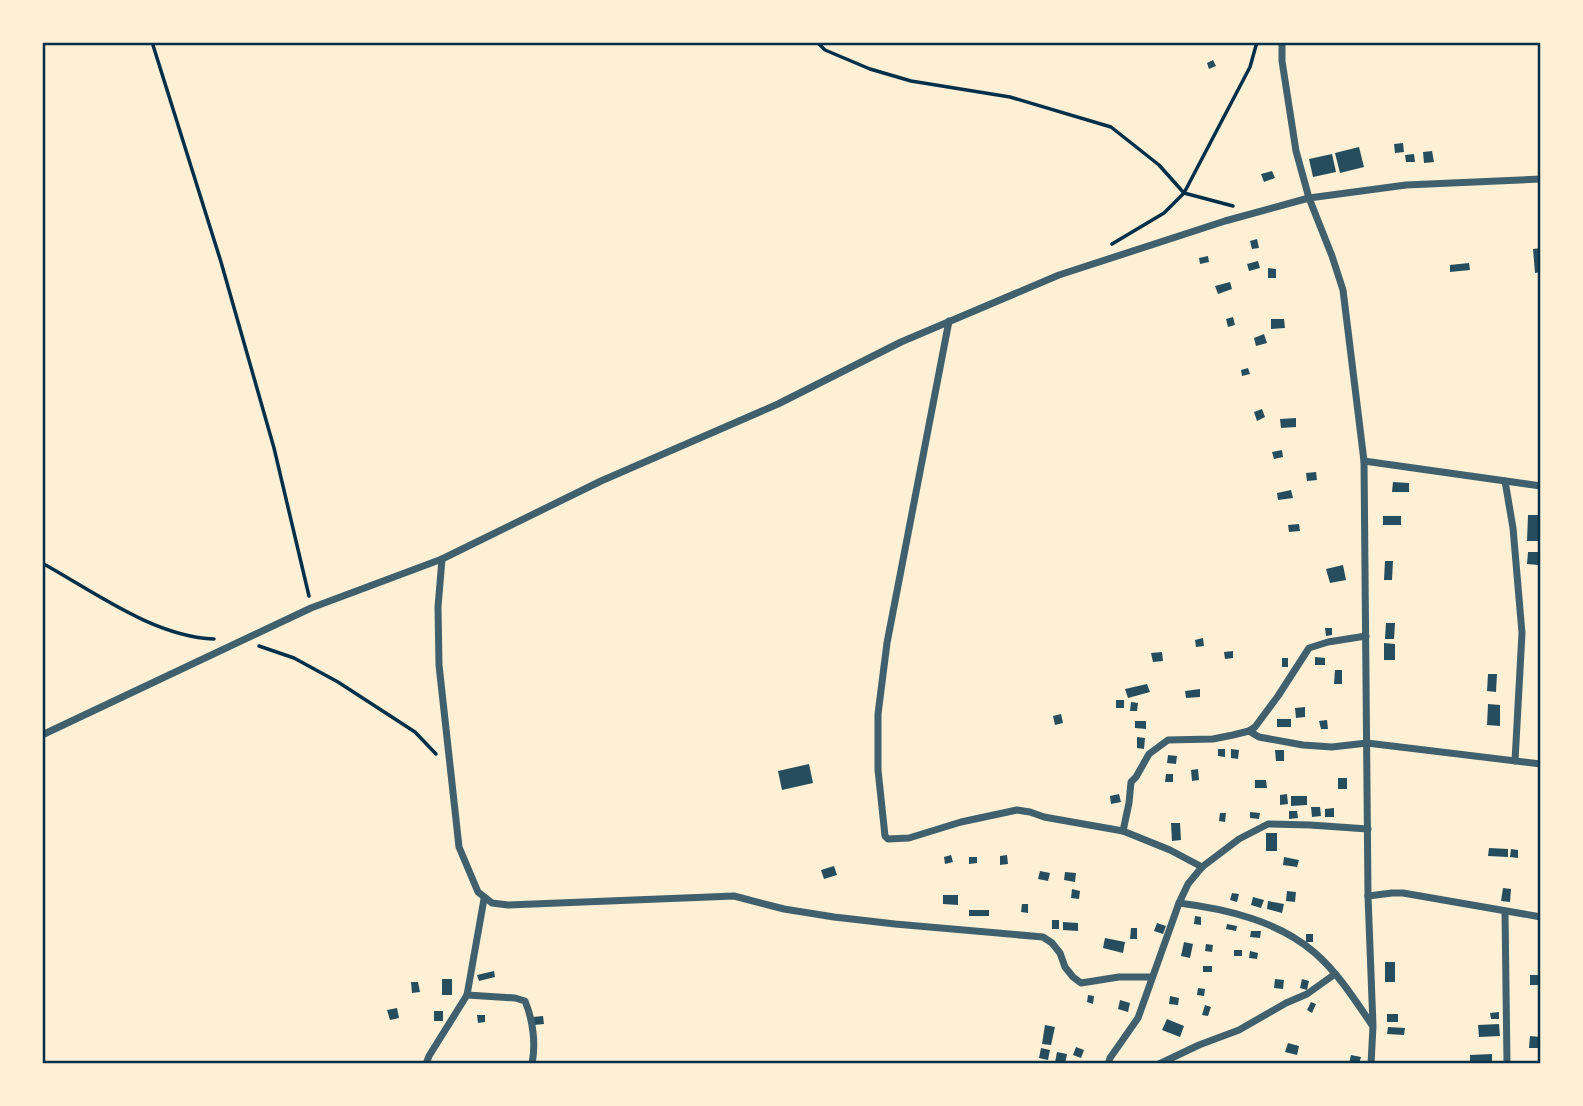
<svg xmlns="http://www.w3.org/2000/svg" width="1583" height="1106" font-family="'Sofia Sans Condensed',sans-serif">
  <rect width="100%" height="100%" fill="#fdf0d5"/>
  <g fill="#264d5e">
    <path d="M1213 60 1216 66 1209 69 1207 63Z"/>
    <path d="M1403 143 1404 152 1395 153 1394 144Z"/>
    <path d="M1359 147 1364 167 1340 173 1335 153Z"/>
    <path d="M1432 151 1434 162 1424 163 1423 152Z"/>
    <path d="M1332 154 1336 172 1313 177 1309 159Z"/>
    <path d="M1414 154 1415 162H1406L1405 155Z"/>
    <path d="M1272 171 1275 178 1264 182 1261 174Z"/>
    <path d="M1257 239 1259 248 1252 249 1250 241Z"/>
    <path d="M1541 248V272L1535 273 1533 249Z"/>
    <path d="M1208 256 1209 262 1200 264 1199 258Z"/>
    <path d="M1258 261 1260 268 1249 271 1247 264Z"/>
    <path d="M1469 263 1470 270 1450 272V265Z"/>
    <path d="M1268 268 1276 269V278H1268Z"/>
    <path d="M1230 282 1232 289 1218 294 1215 286Z"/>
    <path d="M1233 317 1235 325 1228 327 1226 319Z"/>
    <path d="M1271 319H1284L1285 328 1271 329Z"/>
    <path d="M1264 334 1267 343 1256 346 1254 338Z"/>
    <path d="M1248 368 1250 374 1242 376 1241 370Z"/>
    <path d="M1262 409 1265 417 1257 421 1254 412Z"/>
    <path d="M1296 418V427L1281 428 1280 419Z"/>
    <path d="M1282 450 1283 457 1274 459 1272 452Z"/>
    <path d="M1316 472 1317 480 1307 481 1306 473Z"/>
    <path d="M1393 482 1409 483V492H1392Z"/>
    <path d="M1291 490 1293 498 1278 500 1277 493Z"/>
    <path d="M1528 515H1540L1539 541H1527Z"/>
    <rect x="1383" y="516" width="18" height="9"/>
    <path d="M1299 524 1300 531 1289 532 1288 525Z"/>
    <path d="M1528 552H1538V565L1527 564Z"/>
    <path d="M1385 561H1393L1392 580H1384Z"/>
    <path d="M1343 565 1346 580 1330 583 1326 569Z"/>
    <path d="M1386 623H1395L1394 639H1385Z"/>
    <path d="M1325 628H1332V635L1326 636Z"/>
    <path d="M1203 638 1204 646 1196 647 1195 640Z"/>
    <path d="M1384 643 1395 644V660H1384Z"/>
    <path d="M1233 651V658L1225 659 1224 652Z"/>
    <path d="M1162 652 1163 661 1153 662 1151 653Z"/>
    <path d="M1315 657 1325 658V665H1315Z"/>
    <rect x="1282" y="658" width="6" height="9"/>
    <path d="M1335 670H1342V684H1334Z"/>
    <path d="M1488 674H1497L1496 692 1487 691Z"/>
    <path d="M1147 684 1150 692 1128 698 1125 689Z"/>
    <path d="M1200 689V697L1186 698 1185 691Z"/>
    <rect x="1116" y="700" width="8" height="8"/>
    <path d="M1131 702 1138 703 1137 711H1130Z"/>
    <path d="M1488 704 1500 705V726L1487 725Z"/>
    <path d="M1305 707V717L1296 718 1295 708Z"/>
    <path d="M1061 714 1063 723 1055 725 1053 716Z"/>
    <rect x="1277" y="719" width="14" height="8"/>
    <path d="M1327 720 1328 729H1321L1319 721Z"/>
    <path d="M1135 721H1146V729L1135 728Z"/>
    <path d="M1137 737 1145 738 1144 749 1137 748Z"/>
    <path d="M1218 749H1225V757L1218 756Z"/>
    <path d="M1231 749 1239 750 1238 759 1231 758Z"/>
    <path d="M1275 750H1284V761H1276Z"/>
    <path d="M1168 755 1177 756 1176 764 1167 763Z"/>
    <path d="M809 764 813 783 782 790 778 771Z"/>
    <path d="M1198 769 1199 780 1192 781 1191 770Z"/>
    <path d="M1166 774H1173V782H1165Z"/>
    <rect x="1338" y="778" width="9" height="11"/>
    <path d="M1255 780H1266L1267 788H1255Z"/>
    <path d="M1119 794 1121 802 1111 804 1110 796Z"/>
    <path d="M1287 794 1288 804 1280 805V795Z"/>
    <path d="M1291 796H1307V805L1291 806Z"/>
    <path d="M1311 807H1320L1321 816 1312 817Z"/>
    <path d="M1334 808V817H1325V809Z"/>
    <path d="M1289 811H1297L1298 818 1289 819Z"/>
    <path d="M1250 812 1260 813 1259 819 1250 818Z"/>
    <path d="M1220 813H1226L1225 822 1219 821Z"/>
    <path d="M1171 823H1180L1181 840 1172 841Z"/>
    <rect x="1266" y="833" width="11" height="18"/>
    <path d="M1489 848 1508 849V857L1488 856Z"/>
    <path d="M1511 849 1518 850V858L1510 857Z"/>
    <path d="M951 855 953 862 945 864 944 857Z"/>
    <path d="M1007 855 1008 864 1000 865V856Z"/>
    <path d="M969 857H977V863L969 864Z"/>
    <path d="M1284 857 1299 860 1297 867 1283 865Z"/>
    <path d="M834 866 837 875 824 879 821 870Z"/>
    <path d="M1040 871 1050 873 1048 881 1038 879Z"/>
    <path d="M1065 872 1076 873 1075 882 1064 880Z"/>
    <path d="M1503 888 1511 889 1510 902 1501 901Z"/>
    <path d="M1072 889 1080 891 1079 899 1071 898Z"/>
    <path d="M1287 891 1296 892 1295 902 1286 901Z"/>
    <path d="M1232 893 1239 894 1237 902 1230 900Z"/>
    <path d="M943 895H958V905L943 904Z"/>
    <path d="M1253 897 1264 900 1261 908 1251 905Z"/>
    <path d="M1268 901 1284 904 1282 913 1267 909Z"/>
    <path d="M1022 904H1028V913L1021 912Z"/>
    <rect x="969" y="910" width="20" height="6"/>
    <path d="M1195 916 1201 917V925L1194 924Z"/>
    <rect x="1052" y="920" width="7" height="9"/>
    <path d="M1063 922 1078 923V931L1063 930Z"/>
    <path d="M1157 923 1166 926 1163 934 1154 931Z"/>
    <path d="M1227 924 1237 926 1236 931 1226 929Z"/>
    <path d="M1131 928H1137V939H1130Z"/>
    <path d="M1251 931H1261L1260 938 1250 937Z"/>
    <rect x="1306" y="934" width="7" height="8"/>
    <path d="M1105 938 1125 942 1123 953 1103 948Z"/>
    <path d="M1184 942 1193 944 1190 958 1181 956Z"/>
    <path d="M1206 944 1213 945 1212 952 1205 951Z"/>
    <rect x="1234" y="950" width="8" height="6"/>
    <path d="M1250 951 1258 953 1257 959 1249 958Z"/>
    <rect x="1385" y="962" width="10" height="20"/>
    <rect x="1203" y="966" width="9" height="6"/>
    <path d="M494 971 495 977 479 981 477 975Z"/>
    <rect x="1530" y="975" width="11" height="10"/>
    <rect x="442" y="979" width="10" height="16"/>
    <path d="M1275 979 1284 980 1283 989 1274 988Z"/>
    <path d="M1302 979 1309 981 1307 990 1300 988Z"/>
    <path d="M411 982H418L420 992 412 993Z"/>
    <path d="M1198 988 1205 989 1204 996 1197 995Z"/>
    <path d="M1088 995 1094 996 1093 1004 1087 1002Z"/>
    <path d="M1170 996 1179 998 1178 1005 1169 1004Z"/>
    <path d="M1120 1000 1130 1003 1128 1012 1118 1009Z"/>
    <path d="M1311 1002 1316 1004 1312 1013 1307 1010Z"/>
    <path d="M1205 1005 1211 1007 1208 1016 1202 1015Z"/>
    <path d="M397 1008 399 1018 390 1020 387 1010Z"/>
    <rect x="434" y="1011" width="9" height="10"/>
    <path d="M1499 1012V1019H1491L1490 1013Z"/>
    <rect x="1387" y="1014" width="11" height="8"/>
    <path d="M477 1015H485V1022L478 1023Z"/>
    <path d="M543 1016 544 1024 534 1025 533 1017Z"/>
    <path d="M1167 1019 1184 1026 1180 1037 1162 1030Z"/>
    <path d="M1499 1024 1500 1036 1479 1037 1478 1025Z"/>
    <path d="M1045 1025 1055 1027 1051 1045 1042 1044Z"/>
    <path d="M1388 1027 1405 1028 1404 1035 1387 1034Z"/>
    <path d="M1530 1036 1541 1037V1048H1529Z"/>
    <path d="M1288 1043 1299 1046 1297 1055 1285 1052Z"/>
    <path d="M1076 1047 1084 1050 1081 1058 1073 1055Z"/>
    <path d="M1041 1048 1050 1050 1048 1060 1039 1058Z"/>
    <path d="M1057 1052 1067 1054 1065 1064 1055 1062Z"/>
    <path d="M1492 1054V1064H1470V1055Z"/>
    <path d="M1351 1055 1361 1057 1359 1064H1349Z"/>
  </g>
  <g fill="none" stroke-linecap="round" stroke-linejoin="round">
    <g stroke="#003049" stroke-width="3.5">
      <path d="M152 42 221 262 274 448 309 596"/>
      <path d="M817 42 825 50 870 69 911 81 1010 97 1111 127 1159 165 1184 193 1164 213 1112 244"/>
      <path d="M1233 206 1184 193 1250 67 1257 42"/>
      <path d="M42 563C93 591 154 637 214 639"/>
      <path d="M259 646 294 658 338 682 415 732 436 754"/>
    </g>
    <g stroke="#3f606c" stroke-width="7">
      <path d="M1282 42V61L1296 151 1309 198 1332 256 1343 290 1364 461 1368 896 1373 1026 1371 1064"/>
      <path d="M949 321 887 643 878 714V770L885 836 888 839 909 838 961 822 1017 810 1030 812 1044 817 1123 831 1170 850 1202 867"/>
      <path d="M1364 461 1541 486"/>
      <path d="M1505 481 1513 528 1522 633 1515 761"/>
      <path d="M442 559 438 607 439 665 459 847 478 892 492 903 508 905 734 896 784 909 834 917 895 924 1043 937 1052 943 1060 953 1065 967 1073 977 1081 983 1119 977H1152"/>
      <path d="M1249 731 1259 737 1303 745 1332 747 1367 743 1541 764"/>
      <path d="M42 735 311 608 442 559 601 481 778 404 901 342 1059 275 1225 221 1309 198 1406 185 1541 179"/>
      <path d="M1123 831 1129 803 1131 782 1136 777 1149 754 1168 740 1213 739 1233 735 1249 731 1255 727 1278 696 1309 648 1328 642 1366 636"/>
      <path d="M1368 896 1392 893H1403L1541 917"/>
      <path d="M1179 903C1227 909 1278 921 1315 953 1338 973 1355 1000 1372 1025"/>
      <path d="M1505 911 1507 1064"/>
      <path d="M467 995 515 998 525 1001C533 1020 536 1044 532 1064"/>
      <path d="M426 1064 429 1056 467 995 484 899"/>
      <path d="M1108 1064 1110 1058 1138 1018 1179 903 1188 884 1202 867 1239 839 1268 824 1310 825 1368 829"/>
      <path d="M1159 1064 1199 1045 1239 1030 1286 1003 1307 994 1335 974"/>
    </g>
  </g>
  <rect width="1583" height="1106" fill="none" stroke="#fdf0d5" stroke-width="88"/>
  <rect x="44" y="44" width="1495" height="1018" fill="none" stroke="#003049" stroke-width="2.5"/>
</svg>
